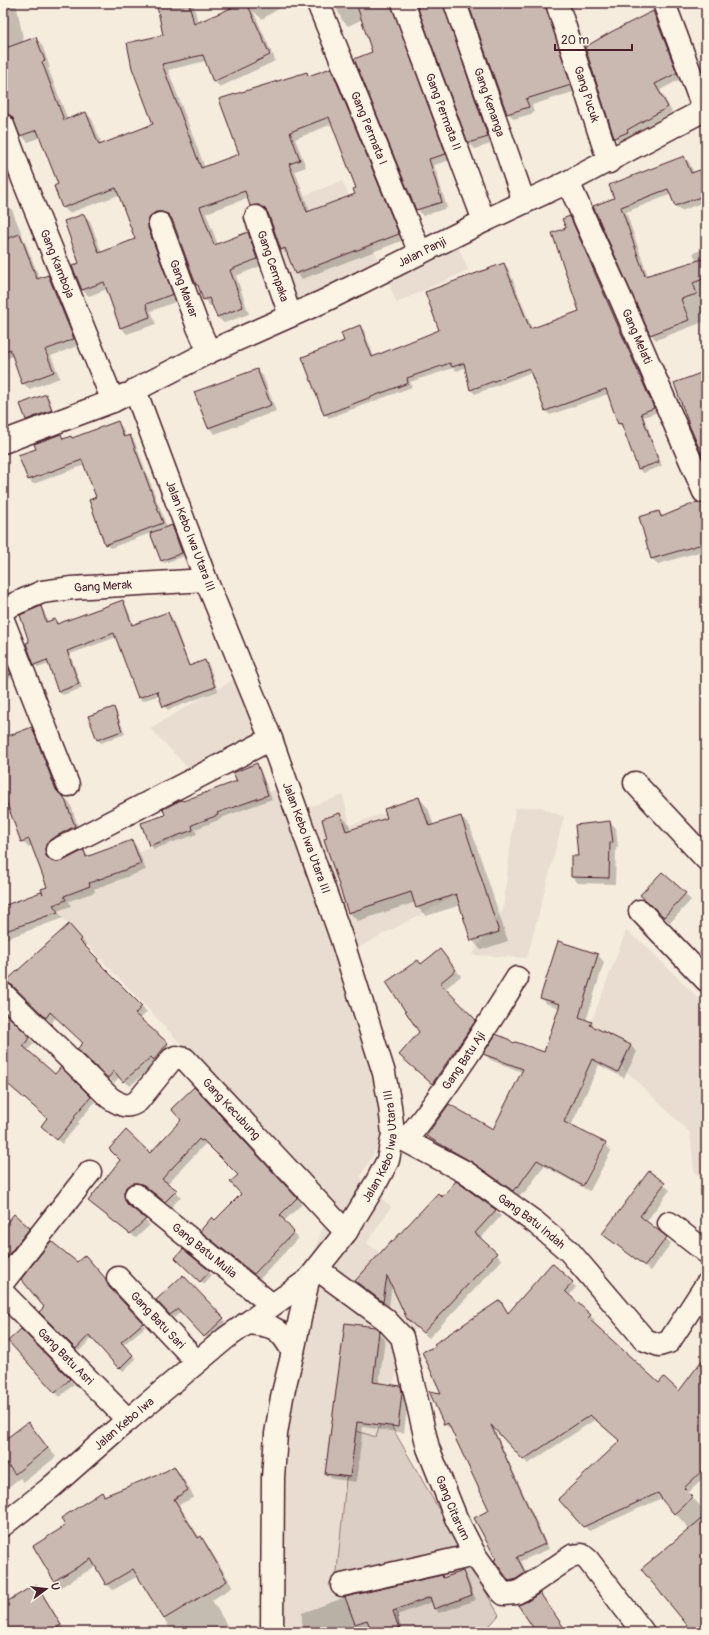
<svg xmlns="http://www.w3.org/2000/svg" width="709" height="1635" font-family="Pangolin,sans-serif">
  <rect width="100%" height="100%" fill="#f5ecde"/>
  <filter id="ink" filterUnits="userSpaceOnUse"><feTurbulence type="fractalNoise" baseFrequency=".025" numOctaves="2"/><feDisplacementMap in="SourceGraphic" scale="8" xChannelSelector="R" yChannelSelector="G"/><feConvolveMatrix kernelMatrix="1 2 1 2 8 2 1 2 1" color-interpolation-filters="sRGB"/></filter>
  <g filter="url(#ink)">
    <g fill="#e8ddd0">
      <path d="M342 181 384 271 454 237 468 270 396 303 385 272 289 312 248 217Z"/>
      <path d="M238 677 260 739 193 773 150 728Z"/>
      <path d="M278 788 303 809 343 795 350 825 416 802 419 813H428L455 896 348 953 360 1010 383 1138 360 1177 391 1207 367 1243 388 1259 453 1299 409 1335 376 1437 351 1430 389 1567 400 1632H263L278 1428 309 1262 329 1214 339 1211 45 900 106 868Z"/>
      <path d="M540 807 564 817 527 958 472 955 503 910 515 808Z"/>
      <path d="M626 931 644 944 706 1006V1181L694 1172 690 1133 587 1033Z"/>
    </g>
    <path fill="#dbcec4" stroke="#927678" d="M384 1413 499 1615 484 1632H400L389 1568 336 1581 350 1440V1429L376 1437Z"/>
    <g fill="#0003" fill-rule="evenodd">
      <path d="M3 3H16L24 43 36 39 42 45 50 68H48L68 120 86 113 92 119 102 145 154 125 164 36 175 3H191L194 6 198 24 245 3 252 8 249 3H288L262 19 253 11 272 53 215 79V82L273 54 275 61 220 87 214 81 206 61 168 70 205 168 241 155 307 73 310 77 331 69 337 75 404 240 302 279 296 273 289 255 288 256 282 249 269 212 266 211 258 212 251 206 248 198 206 213 218 245 248 234 254 240 263 265 236 276 249 314 224 323 217 317 213 305 210 306 204 299 200 288 197 285 173 219 163 218 178 301 151 311 156 324 127 334 121 328 107 289 89 296 82 290 80 264 84 215 90 221 102 253 137 240 119 195 69 213 63 207 59 184 41 137 28 142 21 135 13 119 3 121ZM332 124 357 189V195L310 212 295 171 306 167 295 139Z"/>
      <path d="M334 3H398L451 160 434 165 447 208 423 216 417 209 363 19 348 26 342 20Z"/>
      <path d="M417 3H450L494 143 475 149 469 143Z"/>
      <path d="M469 3H552L576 91 532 105 534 113 514 119 508 113Z"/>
      <path d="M574 3H581L576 5Z"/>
      <path d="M653 13 657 18 681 79 660 90 672 112 631 135 632 138 620 143 615 138 586 47Z"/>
      <path d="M684 157 689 162 694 173 706 169V201L681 211 676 206 672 194 626 212 648 276 697 262 693 253 706 248V321L656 340 651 334 615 198Z"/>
      <path d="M6 204 12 210 40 279 48 276 55 283 80 345 51 356 60 378 29 389 23 383 13 356 3 360V205Z"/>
      <path d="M569 217 573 221 658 412 644 417 662 466 643 473 639 469 624 428 619 424 608 394 550 415 546 411 532 372 475 394 471 390 466 367 457 371 453 368 410 382 412 387 329 418 325 414 345 341 360 326 364 330 374 357 440 331 504 264 508 268 532 329 580 311 567 228Z"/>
      <path d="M257 370 263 376 276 411 215 434 209 428Z"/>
      <path d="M46 395 49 398 54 413 29 423 26 420Z"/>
      <path d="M118 423 122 427 126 438 130 436 134 440 167 527 172 526 175 529 185 556 164 563 162 560 151 533 110 548 106 544 97 498 85 465 33 484 29 480 20 456 37 449 61 435 65 439H72Z"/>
      <path d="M706 511V567L699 552 658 564 652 559 659 512 664 517Z"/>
      <path d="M123 601 126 605 134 626 168 613 172 617 190 667 205 661 209 665 218 691 168 710 164 706 160 695 142 701 139 697 117 637 70 654 82 688 63 695 59 691 49 664 38 668 35 664 31 643 41 607 44 611 48 622 55 620 59 625Z"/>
      <path d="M3 655 13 677 3 681Z"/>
      <path d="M113 708 116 711 125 734 101 743 98 740 89 717Z"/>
      <path d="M32 728 37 734 62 797 70 803 80 832 50 856 51 862 56 863 63 862 84 851 89 857 132 841 137 847 146 870 94 889 95 892 69 901 71 906 57 911 63 918 3 940V907L45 898 49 887 33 845 28 847 22 841 3 793V739Z"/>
      <path d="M256 765 260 769 272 799 221 818V819L195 829 197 834 154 849 150 845 166 815 238 782Z"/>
      <path d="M419 798 428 808 434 826 461 817 470 826 508 941 481 950 472 940 461 905 426 916 417 907 416 902 358 921 349 912 329 839 340 814 349 824 351 831 388 819Z"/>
      <path d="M610 822 616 828 618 848H616L615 884 578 883 572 877 579 857Z"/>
      <path d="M685 894 691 900 670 923 642 895Z"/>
      <path d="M75 931 87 945 85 947 103 966 102 967 147 1012 140 1019 173 1049 130 1086 120 1076 114 1083 79 1049 84 1043 56 1017 52 1023 8 980Z"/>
      <path d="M559 942 598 955 604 962 586 1021 591 1023 597 1029 631 1046 637 1052 624 1078 599 1065 571 1126 606 1145H604L582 1187 544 1166 524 1194 522 1193 519 1196 480 1168 434 1142 428 1136 493 1130 522 1072 491 1060 484 1054 514 1044 544 1053 560 1008 547 1004 541 998Z"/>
      <path d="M706 944V960L699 953Z"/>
      <path d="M440 951 461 976 445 989 481 1026 438 1089 400 1055 420 1032 422 965Z"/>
      <path d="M3 1013 34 1043 27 1051 55 1076 61 1069 95 1102 78 1122 79 1123 62 1144 47 1131 48 1119 3 1079Z"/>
      <path d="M199 1094 302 1204 284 1221 298 1238 260 1279 207 1236 215 1221 242 1194 239 1175 209 1144 207 1146 205 1144 167 1184 181 1197 171 1207 150 1190 145 1188 129 1199 130 1206 150 1225 136 1238 89 1201 150 1154 183 1120Z"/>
      <path d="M606 1145 611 1151 590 1191 583 1188Z"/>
      <path d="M649 1172 670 1190 646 1222 671 1243 651 1271 609 1239Z"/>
      <path d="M442 1198 495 1210 501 1216 480 1239 502 1260 429 1338 414 1325 392 1284 389 1307 356 1281 392 1241 393 1243Z"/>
      <path d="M706 1210V1224L700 1218Z"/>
      <path d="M3 1228 29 1229 35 1235 3 1276Z"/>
      <path d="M183 1250 212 1275 204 1284 176 1258Z"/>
      <path d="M85 1256 108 1283 112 1291 145 1327 123 1345 136 1359 123 1371 92 1338 79 1351 40 1312 77 1263Z"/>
      <path d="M552 1265 576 1287 569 1296 595 1320 592 1323 659 1385 679 1393 706 1357V1476L688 1493 706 1512V1628L701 1632H694L693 1630 690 1530 662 1498 589 1531 584 1526 621 1442 596 1419 528 1464 493 1427 549 1549 521 1561 529 1577 514 1585 509 1580 497 1560 491 1511 451 1428 450 1429 445 1424 438 1346 500 1302 509 1313Z"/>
      <path d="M183 1277 226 1322 208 1339 182 1311 174 1318 157 1300Z"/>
      <path d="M374 1328 385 1339 379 1384 400 1387 407 1394 408 1400 404 1433 363 1427 356 1482 333 1479 326 1473Z"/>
      <path d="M21 1330 74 1384 60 1397 55 1392Z"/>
      <path d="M28 1423 56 1457 24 1482 20 1478 3 1491V1443Z"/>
      <path d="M174 1467 180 1473 194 1497 179 1505 200 1538H201L207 1544 233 1587 212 1600 231 1632H172L138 1576 113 1590 107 1584 96 1566 61 1587 55 1581 34 1546 67 1527 102 1494 105 1496 167 1472Z"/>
      <path d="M463 1572 467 1577 476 1600 439 1613 435 1608 432 1602 397 1615 403 1632H373L370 1625 351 1632H302V1613L343 1598 442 1576 444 1579Z"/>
      <path d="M36 1585 40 1589 64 1629 59 1632H3V1605Z"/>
    </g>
    <g fill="#cab9b1" stroke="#4a1f2b" fill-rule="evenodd">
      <path d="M170 3H189L194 24 243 3H247L270 55 213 82 203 55 162 64 201 168 239 154 219 99 307 72 308 76 331 68 399 234 295 274 285 248 281 250 268 213 264 208 259 205 250 206 245 191 200 207 214 245 248 232 257 259 230 270 243 307 217 317 209 298 203 300 198 285H196L172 219 168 214 162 212H156L150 216 148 222V228L173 294 146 304 150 317 120 328 104 282 82 290 72 266 79 263 64 221 84 214 99 253 135 239 116 188 62 208 54 186 58 184 37 130 20 136 11 116 3 113V49L36 37 45 61 42 62 64 120 86 112 99 145 153 124 132 68 127 43 163 35 157 6ZM329 117 356 188 353 189 355 194 307 212 289 164 300 160 290 132Z"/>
      <path d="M356 3H391L446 154 429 159 442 202 416 210 354 59 372 52Z"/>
      <path d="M416 3H443L488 137 468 143Z"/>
      <path d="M468 3H545L571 85 526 99 529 107 507 114Z"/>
      <path d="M653 11 677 73 655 84 668 107 627 130 628 132 614 138 585 47 611 32Z"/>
      <path d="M684 156 691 173 706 168V195L675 206 668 189 621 207 645 276 706 258V278L693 283 697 294 681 299 689 320 650 335 593 206 614 198 609 185Z"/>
      <path d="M570 216 654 408 641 413 659 462 638 469 621 423 618 424 606 389 545 411 529 368 470 390 464 363 452 367 450 363 407 378 408 383 324 415 302 357 344 341 341 333 360 325 372 357 439 330 425 292 504 263 530 329 579 311 552 233 566 228 562 219Z"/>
      <path d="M20 234 37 279 48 275 74 339 45 350 54 372 22 384 10 349 3 352V240Z"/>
      <path d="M257 369 271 405 208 428 194 392Z"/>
      <path d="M706 371V464L690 427 674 383Z"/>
      <path d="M46 394 52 410 26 420 20 404Z"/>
      <path d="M118 421 124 437 130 435 163 523 105 545 89 500 96 497 82 460 28 480 18 455 36 449 34 444 61 434 63 439 71 436 72 438Z"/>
      <path d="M697 502 706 504V543L651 559 639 517 659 511 661 517Z"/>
      <path d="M172 525 182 553 161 561 150 533Z"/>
      <path d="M123 600 132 625 168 612 189 666 205 660 215 687 163 707 157 691 138 698 114 633 67 651 79 684 58 692 47 660 34 665 26 643 29 642 20 615 41 606 46 622 55 619 57 624Z"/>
      <path d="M3 654 11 674 3 677Z"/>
      <path d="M114 707 122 731 97 740 88 716Z"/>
      <path d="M32 727 56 790 60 794 64 797 75 826 51 839 47 843 45 849 46 856 51 861 57 862 63 861 84 850 86 857 132 840 141 864 89 883 90 886 64 896 66 900 53 905 58 912 3 932V906L41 892 43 894 41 889 47 887 29 839 21 842 3 793V738Z"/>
      <path d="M257 763 268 795 217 813 218 815 192 825 193 830 149 846 141 823 165 815 163 809 179 801 182 800 183 801 237 781 233 773Z"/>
      <path d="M419 797 429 826 461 816 499 932 471 941 456 894 416 908 411 892 348 913 324 839 327 838 322 819 340 813 346 831 387 818 384 809Z"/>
      <path d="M610 821 613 842 610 843 609 878 571 877V856H578L575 825Z"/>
      <path d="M662 872 686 893 664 917 640 895Z"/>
      <path d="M69 924 82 939 80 941 98 959 97 961 142 1006 135 1014 168 1043 154 1060 151 1057 123 1082 114 1071 108 1078 77 1049 83 1043 50 1012 46 1018 12 985 5 982Z"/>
      <path d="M558 941 598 954 579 1017 592 1022 590 1025 631 1045 618 1072 592 1059 564 1122 606 1143 583 1186 537 1160 517 1188 516 1187 513 1191 472 1162 426 1136 449 1104 493 1129 523 1069 483 1054 496 1034 510 1040 513 1043 516 1042 544 1052 560 1004 540 998Z"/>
      <path d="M440 949 456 970 440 983 476 1020 432 1084 399 1055 419 1032 386 982 418 960 421 964Z"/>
      <path d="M3 1011 30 1037 23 1046 55 1074 61 1067 91 1097 74 1116 75 1118 57 1140 41 1126 47 1118 3 1080Z"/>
      <path d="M194 1087 297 1198 280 1215 294 1232 254 1274 200 1231 212 1217 215 1220 241 1194 230 1182 238 1175 203 1140 201 1141 199 1139 162 1179 177 1190 165 1202 144 1185 138 1183H132L126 1187 124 1193 125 1200 128 1205 146 1219 130 1234 88 1201 120 1160 109 1149 126 1130 150 1153 181 1120 171 1109Z"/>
      <path d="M649 1171 665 1183 640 1216 667 1237 645 1266 602 1234Z"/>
      <path d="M456 1181 496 1210 475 1233 497 1253 423 1333 407 1319 387 1276 383 1302 355 1281 392 1240 391 1243 438 1193 442 1197Z"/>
      <path d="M14 1214 30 1228 5 1259 3 1257V1227Z"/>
      <path d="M51 1241 77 1262 85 1255 106 1279 109 1287 143 1323 121 1342 133 1355 119 1369 89 1335 76 1349 39 1312 44 1307 21 1279Z"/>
      <path d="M183 1249 210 1271 200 1282 175 1258Z"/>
      <path d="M552 1263 573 1282 565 1291 591 1315 588 1318 659 1383 664 1377 679 1391 706 1355V1467L684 1488 693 1497 674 1514 663 1501 658 1493 583 1527 558 1499 620 1441 590 1415 523 1460 491 1425 545 1544 517 1557 525 1573 516 1579 509 1581 494 1560 496 1559 474 1518 489 1510 448 1423 444 1425 429 1391 441 1393 422 1352 436 1346 434 1344 500 1300 508 1313Z"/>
      <path d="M183 1275 224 1318 204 1337 178 1309 170 1315 156 1300Z"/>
      <path d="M345 1323 375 1327 379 1331 373 1382 401 1386 402 1393 398 1427 357 1422 350 1477 325 1474Z"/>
      <path d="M21 1329 70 1379 55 1393 8 1341Z"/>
      <path d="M28 1422 48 1448 15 1474 3 1459V1441Z"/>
      <path d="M174 1466 188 1490 174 1499 198 1538 201 1536 227 1581 164 1619 133 1569 106 1585 91 1559 54 1581 33 1546 65 1526 61 1518 102 1492 104 1496 166 1471Z"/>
      <path d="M706 1515V1621L692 1631 641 1569Z"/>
      <path d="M463 1571 472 1595 434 1609 430 1597 393 1611 400 1632H372L367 1620 355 1624 345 1597 442 1575 443 1578Z"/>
      <path d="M36 1584 61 1625 50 1632H3V1604Z"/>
      <path d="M540 1593 567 1632H536L518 1605 528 1601Z"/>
    </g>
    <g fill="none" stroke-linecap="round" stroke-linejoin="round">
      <defs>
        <g id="street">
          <path id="s1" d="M318 3 420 253"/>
          <path id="s2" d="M403 3 484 221"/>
          <path id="s3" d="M455 3 524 202"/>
          <path id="s4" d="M557 3 609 162"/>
          <path d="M664 3 704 110"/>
          <path id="s5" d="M3 125 23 179 113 401"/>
          <path id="s6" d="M568 182 621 299 704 492"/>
          <path id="s7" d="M256 217 290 315"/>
          <path id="s8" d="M160 224 198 327 209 352"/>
          <path d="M3 442 113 401 125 395"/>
          <path id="s9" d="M3 609 42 592 72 588 206 580"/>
          <path d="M3 620 68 785"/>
          <path d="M635 783 706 859"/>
          <path d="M57 850 271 739"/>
          <path d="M640 911 706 980"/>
          <path id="s10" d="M3 994 110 1098C121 1105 127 1109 138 1101L172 1059 176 1057 185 1059 346 1232"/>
          <path id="s11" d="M393 1134 465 1172 536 1223 569 1251 645 1340 659 1345 669 1342 706 1285"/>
          <path id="s12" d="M406 1140C447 1089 482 1034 517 978"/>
          <path id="s13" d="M136 1195 272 1305"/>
          <path d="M669 1223 706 1252"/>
          <path id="s14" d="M317 1269 385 1319 402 1337 428 1448 456 1518 475 1555 499 1589 504 1594 516 1593 522 1590 572 1556 582 1555 588 1560 643 1632"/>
          <path id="s15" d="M118 1278 197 1362"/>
          <path d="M3 1282 90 1172"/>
          <path id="s16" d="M3 1293 128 1420"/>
          <path d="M342 1585 475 1555"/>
        </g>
        <g id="secondary">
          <path d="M247 1323C274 1325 280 1328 293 1352"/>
          <path id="s17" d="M3 1525 49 1489 116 1430 226 1338 308 1280 346 1232 376 1183 388 1160 393 1134 390 1106 384 1073 341 937 271 739 206 580 135 390 209 352 324 301 484 221 568 182 706 109"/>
          <path d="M272 1632 273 1478 276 1434 282 1397 293 1352 308 1280"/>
        </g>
      </defs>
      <use href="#street" stroke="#4a1f2b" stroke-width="25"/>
      <use href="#secondary" stroke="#4a1f2b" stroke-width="25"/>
      <use href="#street" stroke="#fcf5e5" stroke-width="22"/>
      <use href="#secondary" stroke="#fcf5e5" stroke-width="22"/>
    </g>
  </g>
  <g text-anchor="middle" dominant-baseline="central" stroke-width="3.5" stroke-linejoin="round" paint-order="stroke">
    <g font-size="12" fill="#4a1f2b" stroke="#fcf5e5">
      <text stroke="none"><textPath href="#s4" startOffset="96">Gang Pucuk</textPath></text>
      <text stroke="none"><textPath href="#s3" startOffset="105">Gang Kenanga</textPath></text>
      <text stroke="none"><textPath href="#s2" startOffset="116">Gang Permata II</textPath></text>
      <text stroke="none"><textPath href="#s1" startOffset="135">Gang Permata I</textPath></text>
      <text stroke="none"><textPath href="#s17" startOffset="1670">Jalan Panji</textPath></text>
      <text stroke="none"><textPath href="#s5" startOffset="149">Gang Kamboja</textPath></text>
      <text stroke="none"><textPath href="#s7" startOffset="52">Gang Cempaka</textPath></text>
      <text stroke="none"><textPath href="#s8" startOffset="69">Gang Mawar</textPath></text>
      <text stroke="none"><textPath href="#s6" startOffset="169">Gang Melati</textPath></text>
      <text transform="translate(190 536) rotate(69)">Jalan Kebo Iwa Utara III</text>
      <text stroke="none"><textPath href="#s9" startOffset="104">Gang Merak</textPath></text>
      <text transform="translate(306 838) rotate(70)">Jalan Kebo Iwa Utara III</text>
      <text stroke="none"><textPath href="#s12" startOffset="98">Gang Batu Aji</textPath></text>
      <text stroke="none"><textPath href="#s10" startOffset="316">Gang Kecubung</textPath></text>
      <text stroke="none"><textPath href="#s17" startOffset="548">Jalan Kebo Iwa Utara III</textPath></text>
      <text stroke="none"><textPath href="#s11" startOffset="164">Gang Batu Indah</textPath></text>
      <text stroke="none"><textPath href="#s13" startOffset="88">Gang Batu Mulia</textPath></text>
      <text stroke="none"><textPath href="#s15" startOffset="58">Gang Batu Sari</textPath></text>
      <text stroke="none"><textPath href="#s16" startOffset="89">Gang Batu Asri</textPath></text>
      <text stroke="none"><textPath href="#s17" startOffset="158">Jalan Kebo Iwa</textPath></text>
      <text stroke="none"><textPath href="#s14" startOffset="288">Gang Citarum</textPath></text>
    </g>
  </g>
  <rect width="709" height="1635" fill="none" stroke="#fcf5e5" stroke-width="16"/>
  <rect x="8" y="8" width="693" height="1619" fill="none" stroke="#4a1f2b" stroke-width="1.5" filter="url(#ink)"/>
  <g transform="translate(46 1589) rotate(75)" stroke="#fcf5e5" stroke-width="3" paint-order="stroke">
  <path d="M0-3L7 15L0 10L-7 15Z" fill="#4a1f2b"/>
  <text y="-6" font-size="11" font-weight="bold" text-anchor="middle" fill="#4a1f2b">U</text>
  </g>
  <path d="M555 44v6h77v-6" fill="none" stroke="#4a1f2b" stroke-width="2"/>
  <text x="561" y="44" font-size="12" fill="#4a1f2b" stroke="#fcf5e5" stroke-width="3" paint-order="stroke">20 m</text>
</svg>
